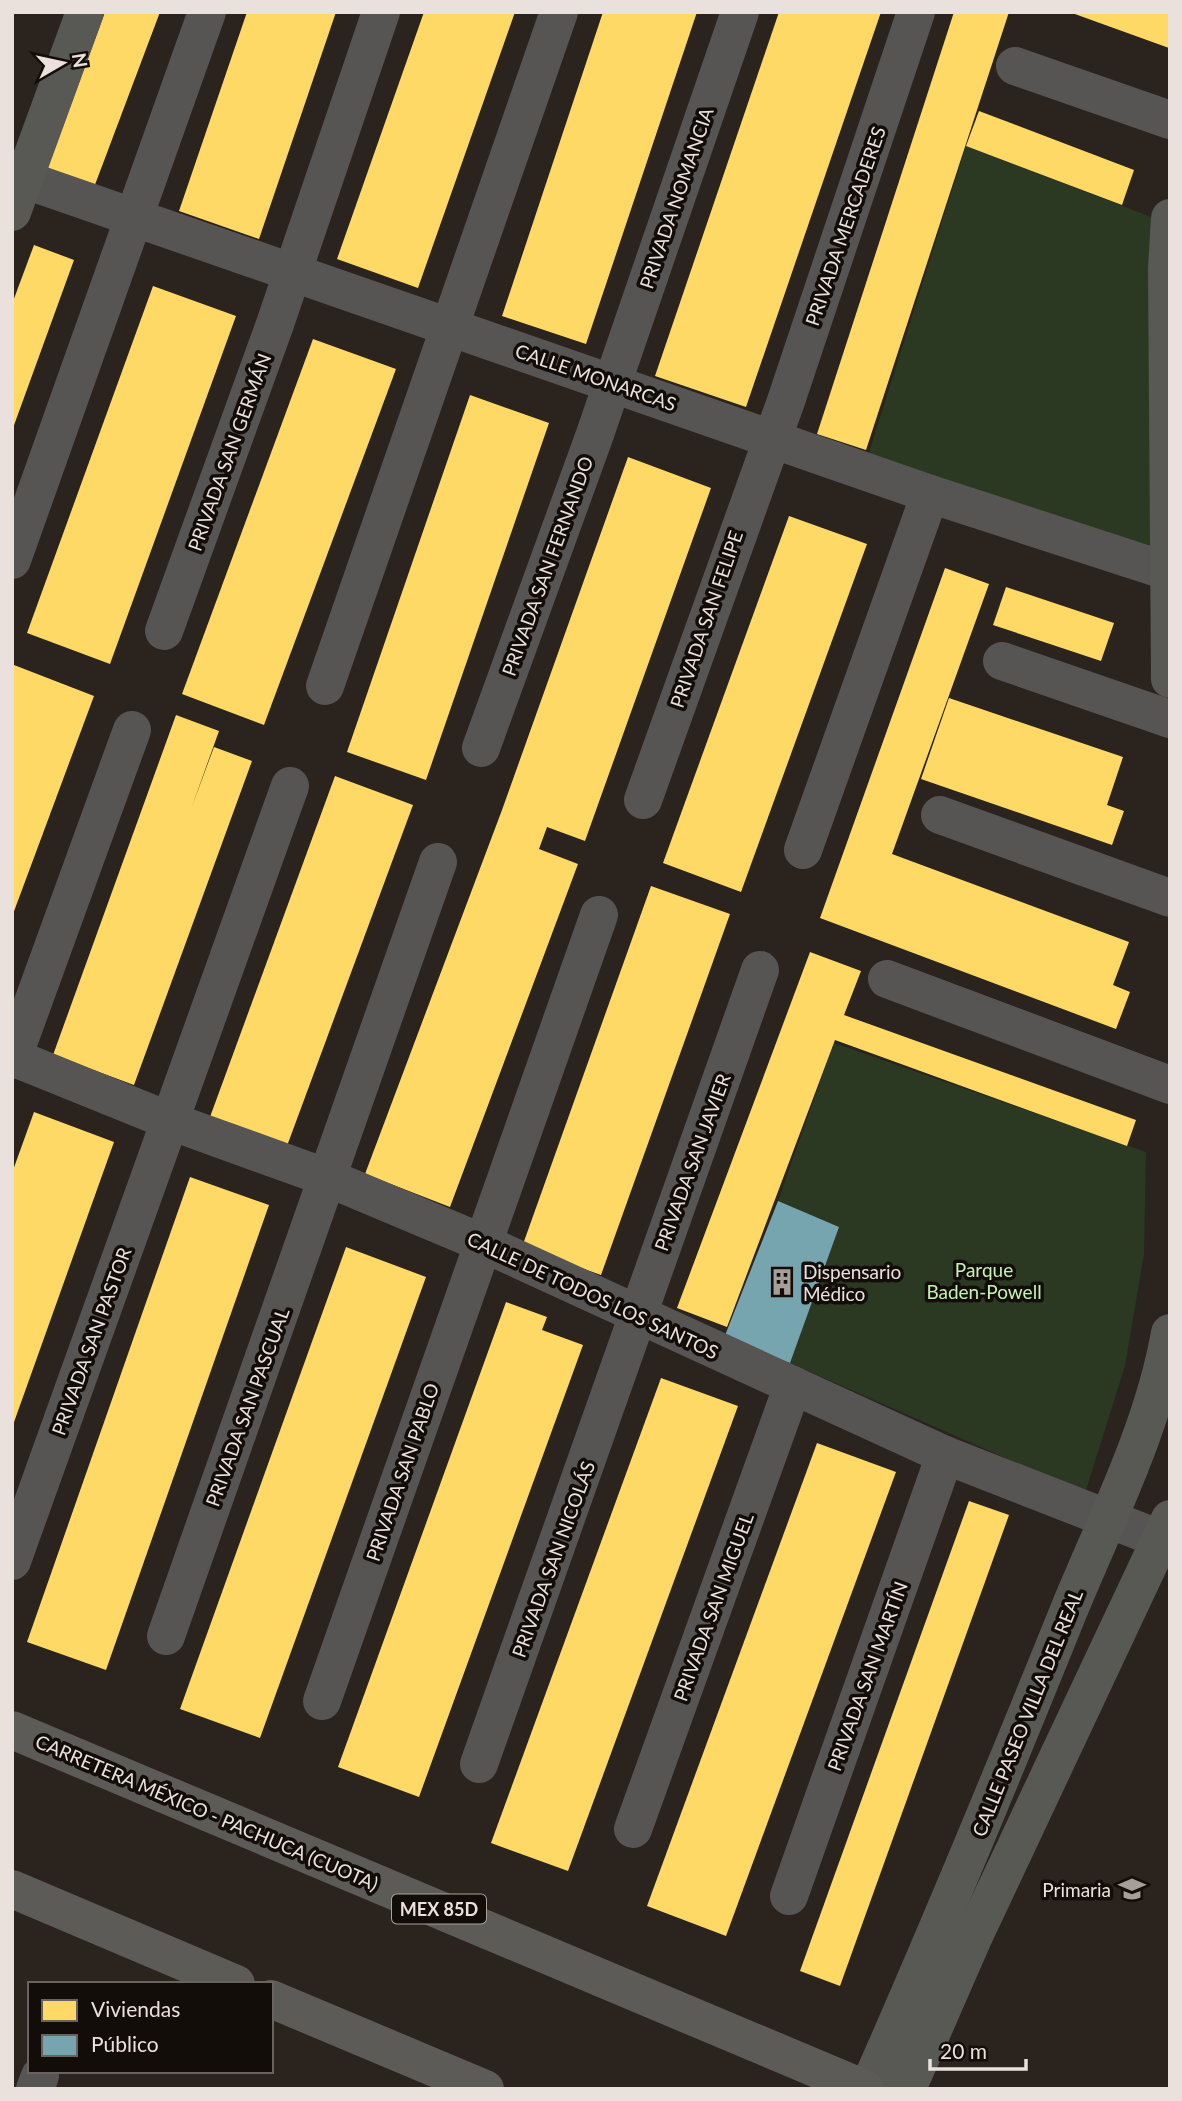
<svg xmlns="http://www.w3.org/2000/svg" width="1182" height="2101" font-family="Lato,sans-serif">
  <rect width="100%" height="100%" fill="#2a231e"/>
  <g fill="#2b3923">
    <path d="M966 146 1167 223 1166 569 864 468Z"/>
    <path d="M834 1043 1146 1152 1144 1254 1125 1366 1085 1493 790 1363 778 1201Z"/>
  </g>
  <g fill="#ffd966">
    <path d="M105 12H160L93 190 46 172Z"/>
    <path d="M247 12H336L259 239 179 211Z"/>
    <path d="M424 12H515L418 288 337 259Z"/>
    <path d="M603 12H697L586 344 502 316Z"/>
    <path d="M779 12H881L746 407 655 376Z"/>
    <path d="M954 12H1009L866 450 817 434Z"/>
    <path d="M1170 12 1169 48 1072 13V12Z"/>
    <path d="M979 111 1134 170 1122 205 966 146Z"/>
    <path d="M34 245 74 260 13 428 12 304Z"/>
    <path d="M153 286 236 316 110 664 27 633Z"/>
    <path d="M313 339 396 369 264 725 182 694Z"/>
    <path d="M470 395 549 423 426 780 347 752Z"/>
    <path d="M628 457 711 488 585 841 547 827 539 849 578 864 450 1207 365 1174 502 810Z"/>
    <path d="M789 516 867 544 741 892 663 863Z"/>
    <path d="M945 568 989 584 892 854 1129 942 1113 985 1130 992 1116 1029 820 918Z"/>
    <path d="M1006 587 1114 623 1101 661 993 625Z"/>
    <path d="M14 665 94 696 13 914 12 670Z"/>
    <path d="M949 698 1123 757 1107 805 1124 811 1112 845 921 779Z"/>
    <path d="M176 715 219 731 191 809 214 747 252 761 134 1085 53 1055Z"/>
    <path d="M335 776 413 805 287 1146 210 1117Z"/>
    <path d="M651 886 730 914 601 1275 522 1247Z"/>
    <path d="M810 952 861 971 844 1015 1136 1120 1127 1146 835 1040 727 1327 677 1308Z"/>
    <path d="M34 1112 114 1142 13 1425 12 1173Z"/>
    <path d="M190 1177 269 1205 106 1670 27 1642Z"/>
    <path d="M346 1247 426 1277 260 1738 180 1709Z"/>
    <path d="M506 1302 547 1317 542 1330 583 1345 419 1797 338 1767Z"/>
    <path d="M661 1378 738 1406 568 1871 491 1843Z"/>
    <path d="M817 1443 896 1472 726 1936 647 1906Z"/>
    <path d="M969 1501 1009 1515 840 1986 800 1971Z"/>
  </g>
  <path fill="#76a5af" d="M778 1201 839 1227 790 1363 724 1338Z"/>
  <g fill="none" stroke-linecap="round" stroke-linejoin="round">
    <g stroke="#575553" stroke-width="38">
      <path d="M1015 66 1170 120"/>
      <path d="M23 179 930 494 1170 572"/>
      <path d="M12 560 207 12"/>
      <path d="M164 631 275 324 381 12"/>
      <path d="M1002 661 1170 719"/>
      <path d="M325 686 559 12"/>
      <path d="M481 748 594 437 740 12"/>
      <path d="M643 800 786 401 916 12"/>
      <path d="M940 815 1170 898"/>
      <path d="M803 850 930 494"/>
      <path d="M887 979 1170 1085"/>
      <path d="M12 1057 170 1121 328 1178 485 1244 945 1455 1170 1543"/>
      <path d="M12 1060 132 730"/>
      <path d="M12 1561 290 786"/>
      <path d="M166 1636 438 862"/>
      <path d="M322 1701 599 915"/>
      <path d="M479 1764 760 970"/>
      <path d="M633 1829 793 1385"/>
      <path d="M789 1896 945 1455"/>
      <path d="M35 2089 40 2076"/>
    </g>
    <g stroke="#585854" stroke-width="38">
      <path d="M12 212 85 12"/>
      <path d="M1170 218 1167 268 1170 679"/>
      <path d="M868 2089C938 1931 1004 1771 1069 1610 1106 1520 1153 1429 1170 1333"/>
      <path d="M907 2089 973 1938 1170 1519"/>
    </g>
    <g stroke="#5d5b57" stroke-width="38">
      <path d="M12 1730 865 2089"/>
      <path d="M12 1889 236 1984"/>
      <path d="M271 1999 485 2089"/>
    </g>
  </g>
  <defs>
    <symbol id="building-bare" viewBox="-9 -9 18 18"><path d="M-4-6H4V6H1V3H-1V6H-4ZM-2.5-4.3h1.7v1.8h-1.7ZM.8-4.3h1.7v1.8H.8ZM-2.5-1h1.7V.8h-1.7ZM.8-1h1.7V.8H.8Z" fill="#a79e9a" stroke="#130d0a" stroke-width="2.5" paint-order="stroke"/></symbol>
    <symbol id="school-bare" viewBox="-9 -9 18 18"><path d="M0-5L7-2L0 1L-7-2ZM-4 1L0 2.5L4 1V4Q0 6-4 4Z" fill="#a79e9a" stroke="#130d0a" stroke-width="2.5" paint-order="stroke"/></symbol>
  </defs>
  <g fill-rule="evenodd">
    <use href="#building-bare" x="763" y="1263" width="38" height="38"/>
    <use href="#school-bare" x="1113" y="1870" width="38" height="38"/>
  </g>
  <g text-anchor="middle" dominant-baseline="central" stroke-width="7" stroke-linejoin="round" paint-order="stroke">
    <rect fill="#130d0a" stroke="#aaa19d" stroke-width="2" x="392" y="1894.5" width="94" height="29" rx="5"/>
    <g font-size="18" font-weight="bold" fill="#eae1dc">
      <text x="439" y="1909">MEX 85D</text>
    </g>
    <g font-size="19" fill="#eae1dc" stroke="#130d0a">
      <text transform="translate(676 198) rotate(-71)">PRIVADA NOMANCIA</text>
      <text transform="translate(845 226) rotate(-71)">PRIVADA MERCADERES</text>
      <text transform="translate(596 377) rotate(19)">CALLE MONARCAS</text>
      <text transform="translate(229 452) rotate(-70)">PRIVADA SAN GERMÁN</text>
      <text transform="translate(547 566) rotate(-70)">PRIVADA SAN FERNANDO</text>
      <text transform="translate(706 619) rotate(-71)">PRIVADA SAN FELIPE</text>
      <text transform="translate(692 1162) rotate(-70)">PRIVADA SAN JAVIER</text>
      <text transform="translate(593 1295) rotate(25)">CALLE DE TODOS LOS SANTOS</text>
      <text transform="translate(91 1341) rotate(-70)">PRIVADA SAN PASTOR</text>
      <text transform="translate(247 1407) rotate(-70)">PRIVADA SAN PASCUAL</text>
      <text transform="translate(402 1472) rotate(-71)">PRIVADA SAN PABLO</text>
      <text transform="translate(553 1559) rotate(-70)">PRIVADA SAN NICOLÁS</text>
      <text transform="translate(713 1607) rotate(-70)">PRIVADA SAN MIGUEL</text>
      <text transform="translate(867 1676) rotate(-70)">PRIVADA SAN MARTÍN</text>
      <text transform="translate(1027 1713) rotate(-68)">CALLE PASEO VILLA DEL REAL</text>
      <text transform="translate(207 1812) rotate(23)">CARRETERA MÉXICO - PACHUCA (CUOTA)</text>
    </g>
    <g font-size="19" fill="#c4f2b3" stroke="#130d0a">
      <text x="984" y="1269">Parque<tspan x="984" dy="22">Baden-Powell</tspan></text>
    </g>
    <g font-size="19" fill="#eae1dc" stroke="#130d0a" text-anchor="start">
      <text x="803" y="1271">Dispensario<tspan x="803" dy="22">Médico</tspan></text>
      <text x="1111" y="1889" text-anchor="end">Primaria</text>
    </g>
  </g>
  <rect width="1182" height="2101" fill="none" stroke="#eae1dc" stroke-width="28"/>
  <rect x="28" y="1982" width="245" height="91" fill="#130d0a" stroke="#69625e" stroke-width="2"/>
  <rect x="42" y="2000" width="35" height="21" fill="#ffd966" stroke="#69625e" stroke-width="2"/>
  <text x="91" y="2017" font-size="21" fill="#eae1dc">Viviendas</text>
  <rect x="42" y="2035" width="35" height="21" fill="#76a5af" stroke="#69625e" stroke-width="2"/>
  <text x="91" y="2052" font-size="21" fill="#eae1dc">Público</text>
  <g transform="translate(63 63) rotate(81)" stroke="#130d0a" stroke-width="5" paint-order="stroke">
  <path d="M0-5L12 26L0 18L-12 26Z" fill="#eae1dc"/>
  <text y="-10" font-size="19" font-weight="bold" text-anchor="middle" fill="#eae1dc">N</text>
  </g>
  <path d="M930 2059v10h96v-10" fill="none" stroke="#eae1dc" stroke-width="3.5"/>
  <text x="940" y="2059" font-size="21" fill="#eae1dc" stroke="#130d0a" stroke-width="5" paint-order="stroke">20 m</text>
</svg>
